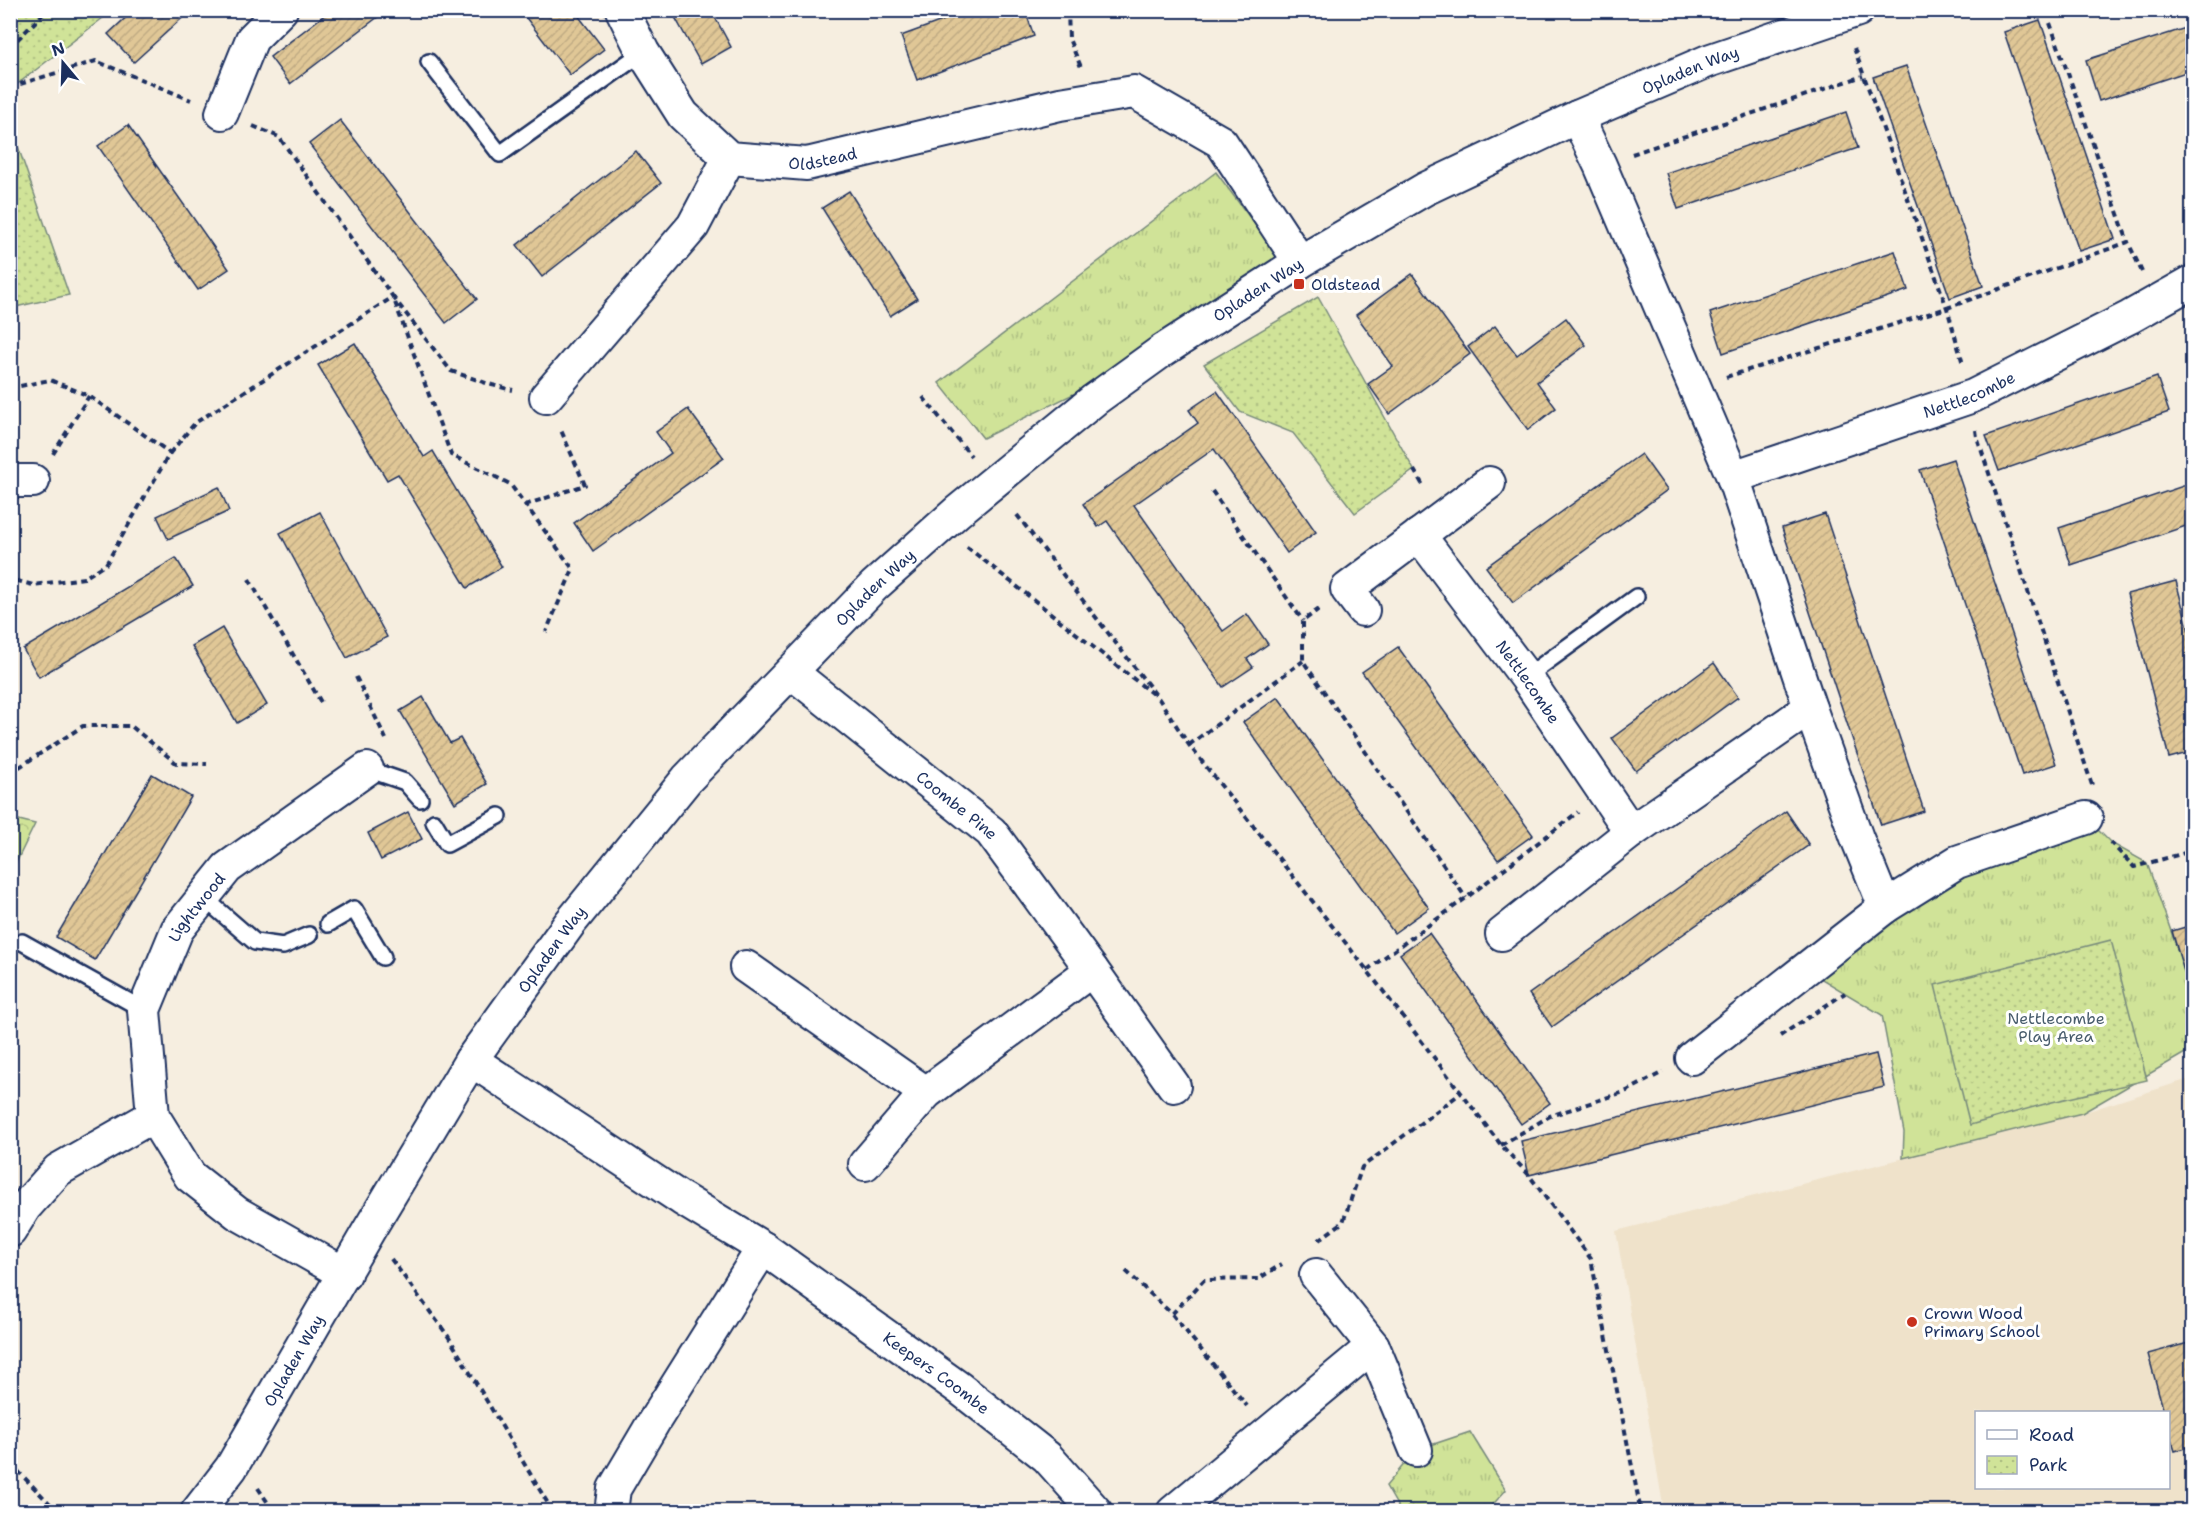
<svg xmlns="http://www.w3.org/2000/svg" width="2203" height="1522" font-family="'Shantell Sans',sans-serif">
  <defs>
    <pattern id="grass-tufts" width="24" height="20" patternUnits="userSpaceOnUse" patternTransform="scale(1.5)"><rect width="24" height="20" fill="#d0e398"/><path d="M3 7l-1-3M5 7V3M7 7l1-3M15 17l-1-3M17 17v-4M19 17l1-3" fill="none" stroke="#b2c385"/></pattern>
    <pattern id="forest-crowns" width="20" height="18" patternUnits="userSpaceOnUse" patternTransform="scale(1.5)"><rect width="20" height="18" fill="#d0e398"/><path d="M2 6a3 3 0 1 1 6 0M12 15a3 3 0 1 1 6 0" fill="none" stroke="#b2c385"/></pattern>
    <pattern id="park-dots" width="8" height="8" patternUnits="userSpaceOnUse" patternTransform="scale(1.5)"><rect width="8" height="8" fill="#d0e398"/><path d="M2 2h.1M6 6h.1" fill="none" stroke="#b2c385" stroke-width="1.8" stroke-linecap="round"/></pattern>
    <pattern id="building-hatch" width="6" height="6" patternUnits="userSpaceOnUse" patternTransform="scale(1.5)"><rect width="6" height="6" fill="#e0c796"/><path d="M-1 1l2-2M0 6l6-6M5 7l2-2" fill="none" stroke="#c0ab84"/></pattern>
  </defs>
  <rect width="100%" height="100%" fill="#f6eee0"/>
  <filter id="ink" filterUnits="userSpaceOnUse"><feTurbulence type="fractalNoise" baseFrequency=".0167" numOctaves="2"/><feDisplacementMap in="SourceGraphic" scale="12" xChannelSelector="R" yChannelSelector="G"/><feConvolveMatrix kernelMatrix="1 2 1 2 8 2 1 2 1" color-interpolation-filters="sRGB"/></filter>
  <g filter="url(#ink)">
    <path fill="#efe2ca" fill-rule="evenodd" d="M2192 1078V1511H1664L1616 1231 2082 1113ZM1976 1412H2168V1488H1976Z"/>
    <g fill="url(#grass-tufts)" stroke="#76897b" stroke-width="1.5">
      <path d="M1216 172 1299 284 983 438 939 383Z"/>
      <path d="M2086 818 2111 843 2147 863 2192 991V1049L2082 1113 1903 1158 1904 1132 1882 1015 1805 969 1885 907Z"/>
      <path d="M1470 1432 1506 1490 1487 1511 1401 1512 1386 1486 1416 1450Z"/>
    </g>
    <path fill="url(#forest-crowns)" stroke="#76897b" stroke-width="1.5" d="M11 818 35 824 11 873 10 818Z"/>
    <g fill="url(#park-dots)" stroke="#76897b" stroke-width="1.5">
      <path d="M11 10H112V11L11 89Z"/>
      <path d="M11 126 69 295 11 308H10Z"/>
      <path d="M1318 297 1414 470 1355 513 1293 433 1240 412 1204 364Z"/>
      <path d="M2111 940 2147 1080 2052 1102 1970 1125 1935 985Z"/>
    </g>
    <g fill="url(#building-hatch)" stroke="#1b2f5e" stroke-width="1.5">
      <path d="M134 10H191L134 62 108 34Z"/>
      <path d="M331 10H387L290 84 270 57Z"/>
      <path d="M520 10H574L604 49 570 75Z"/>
      <path d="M671 10H711L731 47 701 64Z"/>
      <path d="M972 10H1025L1034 36 917 80 901 36Z"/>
      <path d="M2040 20 2115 239 2079 251 2004 32Z"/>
      <path d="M2192 26V70L2099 101 2086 60Z"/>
      <path d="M1906 66 1983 286 1950 298 1873 77Z"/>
      <path d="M1846 112 1858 148 1678 209 1666 173Z"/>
      <path d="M340 120 477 299 446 323 309 144Z"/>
      <path d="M128 125 229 269 198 290 98 146Z"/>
      <path d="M636 151 661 183 542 277 517 245Z"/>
      <path d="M849 191 917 299 890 316 822 208Z"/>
      <path d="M1895 251 1908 290 1723 353 1710 313Z"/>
      <path d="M1412 274 1470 354 1389 414 1368 384 1393 366 1356 315Z"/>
      <path d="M1566 318 1586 345 1537 382 1556 408 1528 430 1468 347 1495 326 1517 355Z"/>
      <path d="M355 343 424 457 433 451 502 567 467 588 398 474 387 480 318 365Z"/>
      <path d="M2157 377 2169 412 1999 471 1986 436Z"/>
      <path d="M1217 391 1316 532 1287 553 1214 449 1134 505 1223 631 1247 614 1268 644 1247 659 1253 667 1223 687 1107 521 1098 527 1083 504 1198 423 1189 410Z"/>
      <path d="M688 409 724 458 593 551 574 523 671 453 656 432Z"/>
      <path d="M1641 454 1667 490 1513 603 1486 567Z"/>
      <path d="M1953 459 2056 764 2022 775 1920 470Z"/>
      <path d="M2192 483V524L2071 565 2059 528Z"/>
      <path d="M219 487 229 511 168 539 157 516Z"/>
      <path d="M320 512 387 637 347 658 280 533Z"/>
      <path d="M1825 514 1924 811 1881 825 1782 528Z"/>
      <path d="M176 558 193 586 39 677 23 649Z"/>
      <path d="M2176 581 2192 643V752L2169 758 2127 594Z"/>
      <path d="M222 628 267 705 237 723 192 646Z"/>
      <path d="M1398 647 1533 835 1498 860 1362 672Z"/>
      <path d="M1714 663 1738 697 1636 771 1612 738Z"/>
      <path d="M423 697 450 743 460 738 487 784 455 803 400 711Z"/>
      <path d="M1278 697 1429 908 1394 933 1243 722Z"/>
      <path d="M152 774 191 797 95 960 56 937Z"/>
      <path d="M1786 811 1809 845 1552 1027 1529 994Z"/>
      <path d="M408 812 422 839 381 860 368 833Z"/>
      <path d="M2192 925V973L2185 975 2172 931Z"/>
      <path d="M1429 933 1550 1103 1521 1124 1400 954Z"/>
      <path d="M1876 1054 1884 1087 1529 1175 1521 1141Z"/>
      <path d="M2192 1342V1446L2175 1451 2168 1429V1412H2164L2148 1354Z"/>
    </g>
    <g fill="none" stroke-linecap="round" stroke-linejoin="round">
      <defs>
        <g id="service">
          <path d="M429 62 500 154 643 52"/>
          <path d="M1526 677 1636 597"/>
          <path d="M367 769 405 782 420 799"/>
          <path d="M434 822 447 844 499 816"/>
          <path d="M203 897 255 942 283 946 309 935"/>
          <path d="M328 924 354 909 383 957"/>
          <path d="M22 942 144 1010"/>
        </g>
        <g id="minor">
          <path id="s1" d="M622 10 643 52 683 115 729 158 807 164 1060 104 1134 92 1221 142 1300 262"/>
          <path d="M222 113 252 39 281 10"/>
          <path d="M1577 117 1600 165 1733 477 1810 708 1857 838 1885 907"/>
          <path d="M546 397 693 226 729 158"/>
          <path id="s2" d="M1733 477 1973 396 2130 317 2192 282"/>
          <path d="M10 481H33"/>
          <path id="s3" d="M1419 535 1526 677 1631 832"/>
          <path d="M1363 610 1347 589 1489 483"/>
          <path id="s4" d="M791 672 991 832 1092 970 1174 1086"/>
          <path d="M1502 934 1631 832 1810 708"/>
          <path d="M746 967 926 1093"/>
          <path d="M1692 1058 1885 907 1957 862 2086 818"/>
          <path id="s5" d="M471 1060 682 1199 763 1248 959 1388 1047 1457 1096 1512"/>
          <path d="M865 1164 926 1093 1092 970"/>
          <path d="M10 1231 25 1207 58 1170 153 1116"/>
          <path id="s6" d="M345 1274 237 1213 190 1176 153 1116 144 1010 177 930 227 868 367 769"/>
          <path d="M1316 1275 1373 1346 1416 1450"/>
          <path id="s7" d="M197 1512 231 1468 369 1230 471 1060 570 923 687 779 874 586 957 512 1094 400 1162 351 1300 262 1425 189 1577 117 1708 61 1858 10"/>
          <path d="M611 1512 614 1489 653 1423 763 1248"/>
          <path d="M1173 1512 1373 1346"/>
        </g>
      </defs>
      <use href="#service" stroke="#1b2f5e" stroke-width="20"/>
      <use href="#minor" stroke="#1b2f5e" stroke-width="36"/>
      <g stroke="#1b2f5e" stroke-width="4" stroke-dasharray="6 4.5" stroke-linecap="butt">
        <path d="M1068 10 1069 39 1081 67"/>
        <path d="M2050 23 2128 242"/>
        <path d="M10 47 47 10"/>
        <path d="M1854 48 1947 308 1963 364"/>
        <path d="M10 87 96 61 191 100"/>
        <path d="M253 126 279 137 393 297 451 455 510 484 573 569 546 632"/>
        <path d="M1632 154 1863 76"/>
        <path d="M1726 377 1947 308 2128 242 2142 272"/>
        <path d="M10 388 50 380 89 396 170 453 106 564 84 578 33 585 10 579"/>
        <path d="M923 397 971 456"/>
        <path d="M1976 430 1977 437 2092 785"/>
        <path d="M170 453 195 423 393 297 451 371 492 385 513 390"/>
        <path d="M53 454 89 396"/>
        <path d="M1414 470 1424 487"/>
        <path d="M1212 491 1303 621"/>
        <path d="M525 505 585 485 560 428"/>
        <path d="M1017 515 1159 699 1189 745 1367 970 1501 1145 1529 1175 1591 1259 1641 1512"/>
        <path d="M967 547 1154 695"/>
        <path d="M249 579 322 704"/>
        <path d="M1319 609 1303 621V661L1466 898"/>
        <path d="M356 677 386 739"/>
        <path d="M1189 745 1303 661"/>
        <path d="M10 773 83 726H131L176 763 207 764"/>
        <path d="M2110 842 2134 867 2192 851"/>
        <path d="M1367 970 1466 898 1578 812"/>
        <path d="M1780 1036 1845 993"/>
        <path d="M1501 1145 1550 1116 1627 1091 1663 1072"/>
        <path d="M1319 1240 1343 1222 1362 1167 1461 1093"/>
        <path d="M391 1259 448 1336 553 1512"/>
        <path d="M1126 1271 1172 1314 1204 1280 1258 1279 1282 1264"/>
        <path d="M1172 1314 1247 1406"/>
        <path d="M10 1463 58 1512"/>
        <path d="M258 1488 274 1512"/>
      </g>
      <use href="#service" stroke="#fff" stroke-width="15"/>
      <use href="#minor" stroke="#fff" stroke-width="32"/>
    </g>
  </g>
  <g fill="#c8321e" stroke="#fff" stroke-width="2">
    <rect x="1293" y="278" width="12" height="12" rx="3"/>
    <circle cx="1912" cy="1322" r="6"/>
  </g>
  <g text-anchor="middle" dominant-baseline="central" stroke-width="6" stroke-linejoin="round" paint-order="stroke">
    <g font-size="16" fill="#1b2f5e" stroke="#fff">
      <text stroke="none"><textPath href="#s7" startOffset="2124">Opladen Way</textPath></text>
      <text stroke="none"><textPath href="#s1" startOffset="279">Oldstead</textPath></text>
      <text stroke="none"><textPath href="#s7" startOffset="1638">Opladen Way</textPath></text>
      <text stroke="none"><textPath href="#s2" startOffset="250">Nettlecombe</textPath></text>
      <text stroke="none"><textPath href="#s7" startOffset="1152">Opladen Way</textPath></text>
      <text stroke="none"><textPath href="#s3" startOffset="183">Nettlecombe</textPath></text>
      <text stroke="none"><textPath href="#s4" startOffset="213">Coombe Pine</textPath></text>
      <text stroke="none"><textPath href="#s6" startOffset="477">Lightwood</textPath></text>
      <text stroke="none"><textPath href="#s7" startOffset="666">Opladen Way</textPath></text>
      <text stroke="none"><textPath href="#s7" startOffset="180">Opladen Way</textPath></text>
      <text stroke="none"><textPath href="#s5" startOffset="561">Keepers Coombe</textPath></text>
    </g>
    <g font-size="16" fill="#1b2f5e" stroke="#fff" text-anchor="start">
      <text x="1311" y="284">Oldstead</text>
      <text x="1924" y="1313">Crown Wood<tspan x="1924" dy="18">Primary School</tspan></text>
    </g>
    <g font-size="16" fill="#485c6c" stroke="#fff">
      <text x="2056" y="1018">Nettlecombe<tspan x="2056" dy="18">Play Area</tspan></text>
    </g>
  </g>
  <rect width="2203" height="1522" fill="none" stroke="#fff" stroke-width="36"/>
  <rect x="18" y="18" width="2167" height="1486" fill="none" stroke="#1b2f5e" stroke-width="2" filter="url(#ink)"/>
  <rect x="1975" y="1411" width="195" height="78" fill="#ffffff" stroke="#a4acbf" stroke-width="1.5"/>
  <rect x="1987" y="1430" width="30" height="9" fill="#ffffff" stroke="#a4acbf" stroke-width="1.5"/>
  <text x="2029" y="1441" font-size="18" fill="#1b2f5e">Road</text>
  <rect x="1987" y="1456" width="30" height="18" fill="url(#park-dots)" stroke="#a4acbf" stroke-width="1.5"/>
  <text x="2029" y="1471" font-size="18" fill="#1b2f5e">Park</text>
  <g transform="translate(63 63) rotate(341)" stroke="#ffffff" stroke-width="4.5" paint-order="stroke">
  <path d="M0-4.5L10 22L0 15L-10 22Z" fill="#1b2f5e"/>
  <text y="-9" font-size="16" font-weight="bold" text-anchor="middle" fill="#1b2f5e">N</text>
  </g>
</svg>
